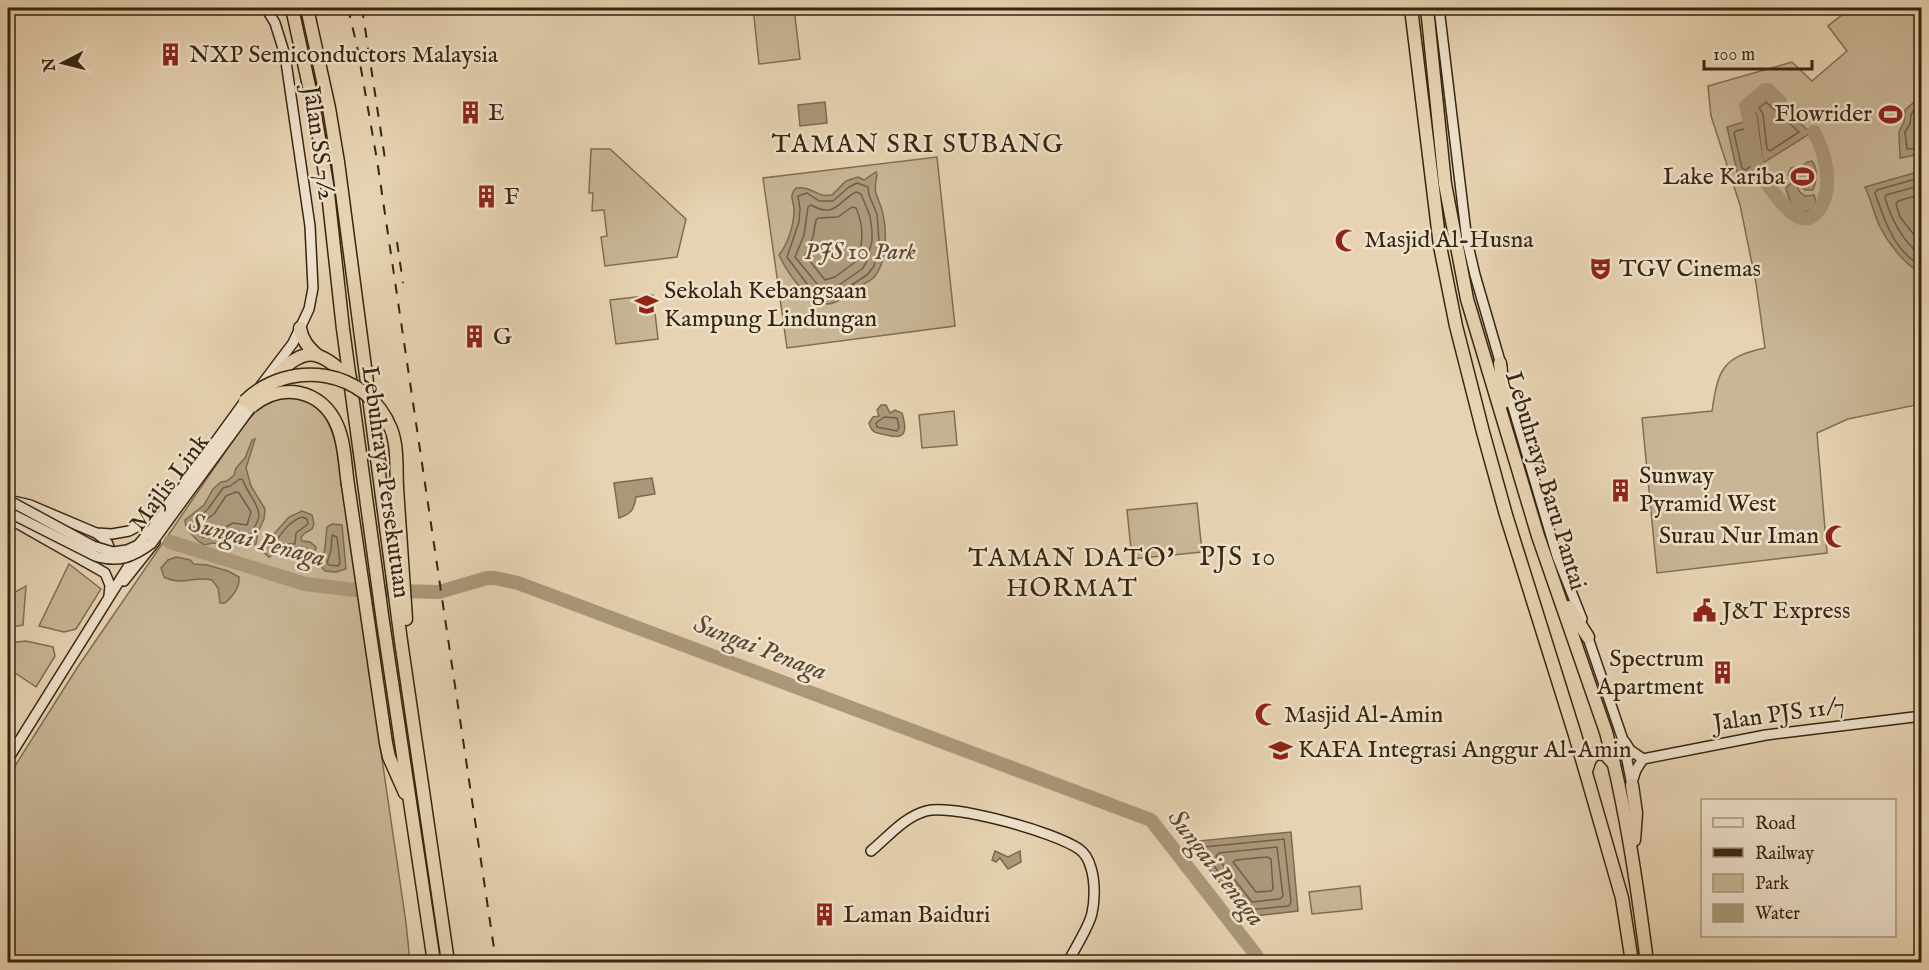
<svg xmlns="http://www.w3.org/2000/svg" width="1929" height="970" font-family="'IM FELL English',serif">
  <rect width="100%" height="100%" fill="#e7d3b2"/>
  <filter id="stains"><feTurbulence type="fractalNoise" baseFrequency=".00333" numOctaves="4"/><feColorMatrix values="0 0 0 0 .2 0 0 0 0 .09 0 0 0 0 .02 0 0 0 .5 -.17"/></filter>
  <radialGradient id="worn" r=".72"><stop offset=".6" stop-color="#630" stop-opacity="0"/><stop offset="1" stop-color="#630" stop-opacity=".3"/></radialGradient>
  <g fill="#c9b696" stroke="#806e53" stroke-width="1.5">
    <path d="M753 8H794L800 59 759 64Z"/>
    <path d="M1851 8H1921V404L1848 419 1817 433 1827 553 1657 573 1642 418 1712 411C1718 370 1722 357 1765 348L1756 283 1740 205 1711 116 1708 86 1792 62 1812 81 1847 51 1828 26Z"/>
    <path d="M591 149H610L686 219 677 257 605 266 601 237 607 236 604 210 592 211 593 193H589Z"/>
    <path d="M937 157 955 326 787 348 763 178Z"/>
    <path d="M653 295 658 339 616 344 610 300Z"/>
    <path d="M281 396C320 400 325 409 336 445L406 923 410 962H8V777L77 668 243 426C254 413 264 403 281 396Z"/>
    <path d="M954 411 957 445 922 448 919 415Z"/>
    <path d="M1197 503 1202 552 1132 559 1127 510Z"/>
    <path d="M69 564 101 589 76 629 64 632 39 626Z"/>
    <path d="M26 586 23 625 8 628V596Z"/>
    <path d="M26 641 53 647 55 656 36 687 8 668V643Z"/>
    <path d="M1360 886 1362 909 1312 914 1309 892Z"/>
  </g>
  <g fill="#ab987b" stroke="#7c6a50" stroke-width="1.5">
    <path d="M1921 90V154L1900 158 1899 132 1904 122 1905 110 1914 102 1915 93Z"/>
    <path d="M1768 93 1775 101 1811 133 1763 163 1757 115 1749 107Z"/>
    <path d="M825 102 827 123 800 126 798 105Z"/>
    <path d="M1750 120 1759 172 1739 180 1727 127Z"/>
    <path d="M1812 161C1818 169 1817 181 1813 190H1805L1799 183 1788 175 1791 168 1795 167 1801 169 1807 162Z"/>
    <path d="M1921 171H1922L1921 273C1904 264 1889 244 1880 227 1874 214 1871 200 1865 187Z"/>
    <path d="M876 172 877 175C872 197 879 195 883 214 887 232 887 261 875 276 871 281 865 283 860 286 851 292 843 300 833 303 811 310 787 272 779 255 788 244 794 225 794 210 794 201 788 196 796 188 814 186 816 198 832 195L846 181 858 177 864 180Z"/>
    <path d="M1791 183 1797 185 1799 191 1805 196 1814 195 1816 201 1814 208C1794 220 1790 203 1786 188Z"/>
    <path d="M881 405H886L890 413 895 410 902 413C907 429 907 441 887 435 877 433 872 434 869 423L873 417 879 416 877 410Z"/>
    <path d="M255 439 246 468 251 486 265 509 264 519 258 532 256 544 253 545 233 537 224 545 213 543 204 545C196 540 185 530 185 520L204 505 213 489 221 482 227 481 234 475 236 468 245 458 252 440Z"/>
    <path d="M652 478 655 494 636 497C634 510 631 514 619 518L614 483Z"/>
    <path d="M302 511 312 515 314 524 312 529 305 533 301 537 302 541 310 542 316 547 314 560 311 562C304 560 303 557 298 554 288 546 278 553 269 557L259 548 262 543H266L289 517Z"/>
    <path d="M332 524 342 525 346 569 336 572 325 571C316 562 325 558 325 547 326 540 326 534 327 527Z"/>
    <path d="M176 557 190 560 194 564 207 565 228 571 239 577C240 588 232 597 225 603H220L218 588 212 580C191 575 186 587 164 577L161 568 168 560Z"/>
    <path d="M1291 832 1298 911 1246 917 1188 842Z"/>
    <path d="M995 851 1008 857 1020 851 1021 862 1008 869 1000 858 996 862 992 860Z"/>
  </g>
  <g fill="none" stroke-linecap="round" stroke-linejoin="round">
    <g stroke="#705f46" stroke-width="1.5">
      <path d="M1922 97 1919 105 1911 114 1910 124 1905 132 1907 149 1922 148"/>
      <path d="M1766 102 1799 132 1770 151 1767 149 1763 114 1759 108Z"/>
      <path d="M1744 129 1746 131 1752 166 1745 170 1742 168 1734 133 1736 131Z"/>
      <path d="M1922 177 1877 190 1875 193C1884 219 1894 252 1922 266"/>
      <path d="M857 183 868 187 869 195 877 214 879 241 874 266 867 275 833 297H819L810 288 787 257 799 222 800 209 798 196 807 193 819 201H833L849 187Z"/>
      <path d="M1922 185 1886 195 1885 198C1892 222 1903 241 1922 257"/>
      <path d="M856 192 861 194 870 216 872 231V241L866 263 862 269 839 285 829 290H822L795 257 804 235 808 207 811 205C836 219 838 201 856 192Z"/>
      <path d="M1922 194 1898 201 1896 204 1900 217 1922 245"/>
      <path d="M852 207 856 208C864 226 863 240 858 260L835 277 825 280 805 255 813 237 816 220 818 218 838 217Z"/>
      <path d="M884 417 897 418 899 427 897 431 877 427 876 423Z"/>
      <path d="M240 479 243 480C246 491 260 506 259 516 258 523 253 528 251 535L248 536 233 531 223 538 202 537 192 525V522L208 509 223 488 230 486Z"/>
      <path d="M236 492 239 493 251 512 247 525 233 523 220 530 206 528 204 521 214 514 226 496Z"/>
      <path d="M302 517 307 519 308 524 296 533 295 544H277L276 541C283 531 290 521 302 517Z"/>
      <path d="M332 535 337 537 340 563 338 566 329 565 327 563 331 550Z"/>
      <path d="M1284 839 1291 902 1289 906 1248 910 1202 850 1204 847Z"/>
      <path d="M1277 847 1283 896 1280 899 1252 902 1216 856 1219 853Z"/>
      <path d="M1267 857 1271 859 1273 889 1271 891 1256 892 1233 862 1236 860Z"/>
    </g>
    <g stroke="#ab987b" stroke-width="14">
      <path d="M1780 102 1768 90H1765L1746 106C1753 126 1752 159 1761 174 1767 185 1790 216 1801 218 1808 220 1813 217 1817 212 1835 191 1826 154 1814 132"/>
      <path d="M170 542 305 584 354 590 439 592 487 578H495L518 583 1151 820 1256 955 1260 962"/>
    </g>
    <defs>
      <g id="secondary">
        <path d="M1439 8 1467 241 1475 275 1502 368"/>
        <path d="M1507 387 1557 556 1582 619"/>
        <path d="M259 388 293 343 309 309 313 288 310 226 285 55 275 23 266 8"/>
        <path d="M13 501 30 505 96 533 112 534 129 531 148 521 167 505"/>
        <path d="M8 518 105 573 110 585 109 596"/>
        <path d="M96 533C105 540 113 544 107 556"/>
        <path d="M124 581 155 542"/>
        <path d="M1586 632 1623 740 1632 785"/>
        <path d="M1625 742 1630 750 1643 759"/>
        <path d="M8 759 138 551"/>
        <path d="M1632 782 1636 770 1643 759 1766 735 1922 716"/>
        <path d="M871 851C888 837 904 817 926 811 954 804 1055 832 1079 849 1085 853 1089 861 1091 868 1095 881 1095 900 1092 913 1090 925 1074 950 1068 962"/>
      </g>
      <g id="highway">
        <path d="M292 8 314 109 327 184 343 329 383 622 434 962"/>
        <path d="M307 8 329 108 338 162 401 641 448 962"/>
        <path d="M1411 8 1440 246 1456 326 1483 432 1506 515 1575 735 1622 898 1632 962"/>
        <path d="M1427 8 1445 184 1467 299 1538 536 1606 732C1626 808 1637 885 1647 962"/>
        <path d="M300 328C302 340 308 347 317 355"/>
        <path d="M1500 363 1504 402"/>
        <path d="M280 372C310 342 322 355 350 378"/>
        <path d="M348 485 386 743 389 757 405 793"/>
        <path d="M397 488 406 619"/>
        <path d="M1569 607 1588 637"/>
        <path d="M1586 771 1590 759 1596 753 1605 754 1614 764"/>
        <path d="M1632 785 1636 813 1634 840"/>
      </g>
    </defs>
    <use href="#secondary" stroke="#362610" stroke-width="12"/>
    <use href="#highway" stroke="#362610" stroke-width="15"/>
    <use href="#secondary" stroke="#efe2cd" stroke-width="9"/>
    <use href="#highway" stroke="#e7d3b2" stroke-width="12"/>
    <g stroke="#362610" stroke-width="2" stroke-dasharray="10 10" stroke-linecap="butt">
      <path d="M348 8 357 46 377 160 496 962"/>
      <path d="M362 8 385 159"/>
      <path d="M397 242 403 283"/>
    </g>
    <defs>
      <g id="secondary-bridge">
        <path d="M8 500 93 546 113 552 127 550 138 545 152 529 245 401"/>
        <path d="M8 512 95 556C118 563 132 558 151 544L252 406"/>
      </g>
      <g id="highway-bridge">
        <path d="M245 401C289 358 367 368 391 429 398 447 396 469 397 488"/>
        <path d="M252 406C282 382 321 389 337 425 345 443 345 466 348 485"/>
      </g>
    </defs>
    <use href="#secondary-bridge" stroke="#362610" stroke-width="12" stroke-linecap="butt"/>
    <use href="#highway-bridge" stroke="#362610" stroke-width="15" stroke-linecap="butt"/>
    <use href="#secondary-bridge" stroke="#efe2cd" stroke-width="9"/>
    <use href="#highway-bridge" stroke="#e7d3b2" stroke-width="12"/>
  </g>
  <defs>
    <symbol id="building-bare" viewBox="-9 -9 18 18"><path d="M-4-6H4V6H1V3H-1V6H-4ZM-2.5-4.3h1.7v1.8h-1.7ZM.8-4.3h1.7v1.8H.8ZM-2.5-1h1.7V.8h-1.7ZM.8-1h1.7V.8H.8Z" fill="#8f2418" stroke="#efe2cd" stroke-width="2.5" paint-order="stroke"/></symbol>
    <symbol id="stadium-bare" viewBox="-9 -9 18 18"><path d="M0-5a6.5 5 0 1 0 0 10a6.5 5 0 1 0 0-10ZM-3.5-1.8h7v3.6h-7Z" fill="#8f2418" stroke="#efe2cd" stroke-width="2.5" paint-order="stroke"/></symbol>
    <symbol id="mosque-bare" viewBox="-9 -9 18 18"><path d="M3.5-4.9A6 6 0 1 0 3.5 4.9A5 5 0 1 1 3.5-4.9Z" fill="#8f2418" stroke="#efe2cd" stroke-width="2.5" paint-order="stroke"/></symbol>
    <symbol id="theatre-bare" viewBox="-9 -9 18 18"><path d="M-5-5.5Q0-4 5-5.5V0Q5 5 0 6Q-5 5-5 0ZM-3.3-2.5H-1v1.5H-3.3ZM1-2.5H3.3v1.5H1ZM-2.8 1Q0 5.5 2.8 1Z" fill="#8f2418" stroke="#efe2cd" stroke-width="2.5" paint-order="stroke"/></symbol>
    <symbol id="school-bare" viewBox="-9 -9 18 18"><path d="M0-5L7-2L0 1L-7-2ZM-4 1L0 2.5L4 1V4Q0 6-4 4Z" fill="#8f2418" stroke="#efe2cd" stroke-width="2.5" paint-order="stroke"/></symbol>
    <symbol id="civic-bare" viewBox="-9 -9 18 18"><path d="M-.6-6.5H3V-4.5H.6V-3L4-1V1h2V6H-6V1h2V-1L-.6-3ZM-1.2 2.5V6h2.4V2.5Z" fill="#8f2418" stroke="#efe2cd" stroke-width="2.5" paint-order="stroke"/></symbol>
  </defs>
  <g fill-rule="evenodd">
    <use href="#building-bare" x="154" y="38" width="33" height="33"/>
    <use href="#building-bare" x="454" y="96" width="33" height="33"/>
    <use href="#stadium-bare" x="1874" y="98" width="33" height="33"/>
    <use href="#stadium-bare" x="1786" y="160" width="33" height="33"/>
    <use href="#building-bare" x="470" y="180" width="33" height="33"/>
    <use href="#mosque-bare" x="1330" y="224" width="33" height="33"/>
    <use href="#theatre-bare" x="1584" y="252" width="33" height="33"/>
    <use href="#school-bare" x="630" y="288" width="33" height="33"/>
    <use href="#building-bare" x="458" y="320" width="33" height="33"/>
    <use href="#building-bare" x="1604" y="474" width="33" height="33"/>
    <use href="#mosque-bare" x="1820" y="520" width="33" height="33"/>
    <use href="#civic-bare" x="1688" y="594" width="33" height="33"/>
    <use href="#building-bare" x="1706" y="656" width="33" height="33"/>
    <use href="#mosque-bare" x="1250" y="698" width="33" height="33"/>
    <use href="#school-bare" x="1264" y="734" width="33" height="33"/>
    <use href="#building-bare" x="808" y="898" width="33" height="33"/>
  </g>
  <g text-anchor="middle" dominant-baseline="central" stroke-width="5" stroke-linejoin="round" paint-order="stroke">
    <g font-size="24" fill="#362610" stroke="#efe2cd" text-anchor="start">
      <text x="189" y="55">NXP Semiconductors Malaysia</text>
      <text x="488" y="113">E</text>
      <text x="1872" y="114" text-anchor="end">Flowrider</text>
      <text x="1785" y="177" text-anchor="end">Lake Kariba</text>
      <text x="504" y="197">F</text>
      <text x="1364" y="240">Masjid Al-Husna</text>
      <text x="1619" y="269">TGV Cinemas</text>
      <text x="664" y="291">Sekolah Kebangsaan<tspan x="664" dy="28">Kampung Lindungan</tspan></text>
      <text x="493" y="337">G</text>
      <text x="1639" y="476">Sunway<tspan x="1639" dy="28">Pyramid West</tspan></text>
      <text x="1819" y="536" text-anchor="end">Surau Nur Iman</text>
      <text x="1722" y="611">J&amp;T Express</text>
      <text x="1704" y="659" text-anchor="end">Spectrum<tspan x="1704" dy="28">Apartment</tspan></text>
      <text x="1284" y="715">Masjid Al-Amin</text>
      <text x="1298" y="750">KAFA Integrasi Anggur Al-Amin</text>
      <text x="843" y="915">Laman Baiduri</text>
    </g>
    <g font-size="24" fill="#362610" stroke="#efe2cd">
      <text transform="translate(318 143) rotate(82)">Jalan SS 7/2</text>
      <text transform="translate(1545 481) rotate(73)">Lebuhraya Baru Pantai</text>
      <text transform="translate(385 482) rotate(82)">Lebuhraya Persekutuan</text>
      <text transform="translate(170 483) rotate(-53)">Majlis Link</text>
      <text transform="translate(1779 715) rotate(-8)">Jalan PJS 11/7</text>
    </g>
    <g font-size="24" font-style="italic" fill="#5b4a32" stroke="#efe2cd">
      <text x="860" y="252">PJS 10 Park</text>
    </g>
    <g font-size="26" letter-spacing="1.5" fill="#362610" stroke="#efe2cd">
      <text x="918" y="144">TAMAN SRI SUBANG</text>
      <text x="1072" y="558">TAMAN DATO'<tspan x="1072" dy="30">HORMAT</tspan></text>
    </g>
    <g font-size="26" font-style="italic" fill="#594830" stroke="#efe2cd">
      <text transform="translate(257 541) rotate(15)">Sungai Penaga</text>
      <text transform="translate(760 648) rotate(21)">Sungai Penaga</text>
      <text transform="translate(1216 868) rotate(52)">Sungai Penaga</text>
    </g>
    <g font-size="27" letter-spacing="1.5" fill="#362610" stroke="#efe2cd">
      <text x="1238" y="558">PJS 10</text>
    </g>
  </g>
  <rect width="1929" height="970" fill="none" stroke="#e7d3b2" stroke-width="30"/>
  <rect x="9" y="9" width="1911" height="952" fill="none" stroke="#362610" stroke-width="3"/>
  <rect x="15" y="15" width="1899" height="940" fill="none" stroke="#362610" stroke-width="1.5"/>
  <rect x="1701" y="799" width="195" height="138" fill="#efe2cd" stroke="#a59781" stroke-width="1.5"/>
  <rect x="1713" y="818" width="30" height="9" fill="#efe2cd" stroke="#a59781" stroke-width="1.5"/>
  <text x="1755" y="829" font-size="18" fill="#362610">Road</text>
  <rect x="1713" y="848" width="30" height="9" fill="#362610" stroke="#a59781" stroke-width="1.5"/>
  <text x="1755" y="859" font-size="18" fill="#362610">Railway</text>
  <rect x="1713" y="874" width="30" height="18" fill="#c9b696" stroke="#a59781" stroke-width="1.5"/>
  <text x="1755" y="889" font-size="18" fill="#362610">Park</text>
  <rect x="1713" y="904" width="30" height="18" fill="#ab987b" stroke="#a59781" stroke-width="1.5"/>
  <text x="1755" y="919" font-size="18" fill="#362610">Water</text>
  <g transform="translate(63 63) rotate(263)" stroke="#efe2cd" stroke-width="4.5" paint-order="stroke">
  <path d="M0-4.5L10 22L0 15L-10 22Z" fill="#362610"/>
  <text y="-9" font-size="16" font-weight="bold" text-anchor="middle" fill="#362610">N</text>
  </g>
  <path d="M1704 60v9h108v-9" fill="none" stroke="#362610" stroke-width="3"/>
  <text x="1713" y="60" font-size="18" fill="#362610" stroke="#efe2cd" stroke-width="4.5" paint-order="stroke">100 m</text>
  <rect width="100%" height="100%" filter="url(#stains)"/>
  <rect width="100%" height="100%" fill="url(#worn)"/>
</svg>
